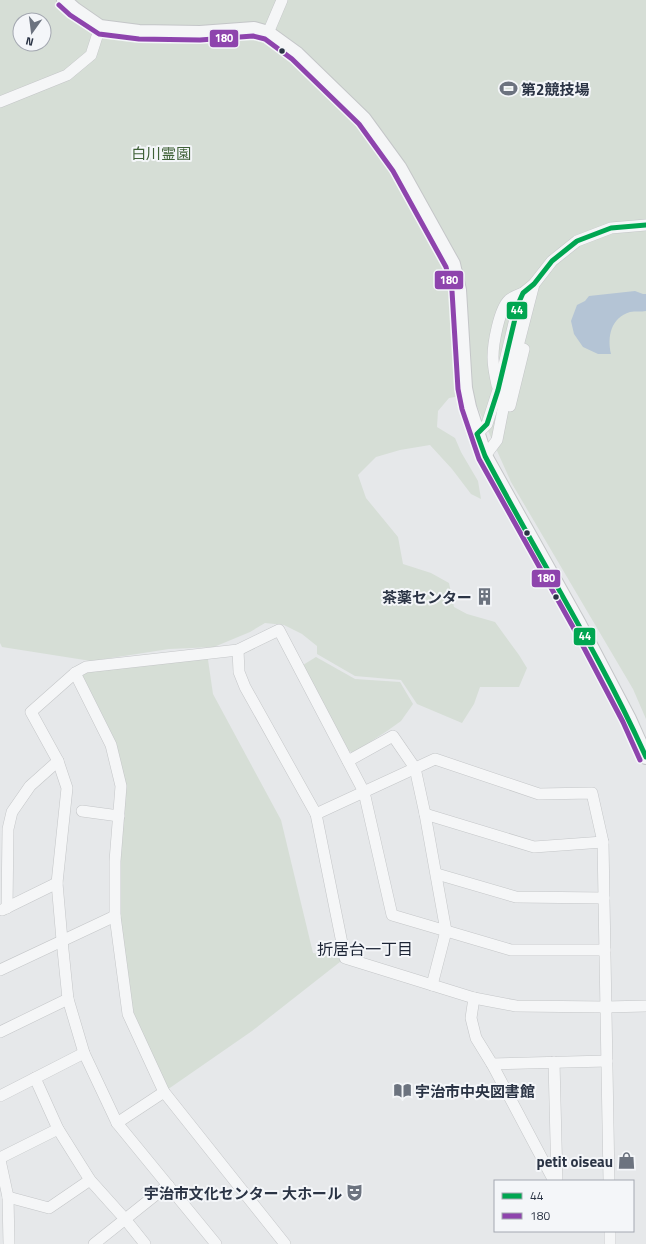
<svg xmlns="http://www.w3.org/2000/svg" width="646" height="1244" font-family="'Titillium Web','Noto Sans JP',sans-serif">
  <rect width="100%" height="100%" fill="#e6e8ea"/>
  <g fill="#d6ded6" fill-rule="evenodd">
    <path d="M0 0H646V719L633 689 511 482 476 404 473 394 449 398 438 411 437 427 455 438 461 452 478 481 481 499 471 494 452 469 430 445 400 450 376 457 358 475 366 498 398 537 403 564 431 573 449 583 454 607 467 614 495 622 519 655 527 668 519 687H480L474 704 462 723 417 704 401 680 355 676 317 654V646L302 634 284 625 265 623 250 632 214 647 169 649 98 660 207 653 213 694 281 820 313 953 345 958 252 1031 164 1092 128 1014 115 916 121 786 111 745 75 673 91 661 2 647 0 643ZM20 20H44V44H20Z"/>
    <path d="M316 657 355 679 400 682 413 704 401 721 387 731 353 753 346 749 303 665Z"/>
  </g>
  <path fill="#b4c4d5" d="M635 291 643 294H646V311C641 312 635 311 630 312 611 318 607 336 611 354H598L583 347 574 334 571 321 577 305 585 301 589 296Z"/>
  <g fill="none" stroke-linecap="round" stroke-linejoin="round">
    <defs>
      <g id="minor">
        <path d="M268 33 282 0"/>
        <path d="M0 102 67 75 91 55 100 27"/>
        <path d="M497 385C495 376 493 366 493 357 493 344 499 309 509 300 512 297 518 295 523 293"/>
        <path d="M510 406 524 349"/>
        <path d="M477 434 487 424 498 390 519 302 523 293 534 284 552 261 577 241 611 228 646 225"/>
        <path d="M485 456 497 440 507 389 534 284"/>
        <path d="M238 650 239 672 245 687 316 814 345 958 474 998 516 1006 606 1007 646 1006"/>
        <path d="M75 673 111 745 121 786 115 861V916L128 1014 164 1092 285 1244"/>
        <path d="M348 761 393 736 415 768 425 814 446 931 432 985"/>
        <path d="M82 811 119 816"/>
        <path d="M316 814 435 759 539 794 592 793 603 842 609 1181"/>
        <path d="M425 814 534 847 603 842"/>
        <path d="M437 874 516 897 604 898"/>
        <path d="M7 908 8 829 12 812 30 786 58 761"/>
        <path d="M2 910 57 883"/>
        <path d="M0 970 115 916"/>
        <path d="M474 998 471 1018 476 1038 492 1064 554 1181"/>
        <path d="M0 1032 68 999"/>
        <path d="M554 1062 557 1181"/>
        <path d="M492 1064 607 1061"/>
        <path d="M35 1078 58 1129 90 1180 125 1219 145 1244"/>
        <path d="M0 1096 84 1053"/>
        <path d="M117 1123 164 1092"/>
        <path d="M0 1158 58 1129"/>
        <path d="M0 1160 8 1197 9 1244"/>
        <path d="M8 1197 49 1208 90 1180"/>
        <path d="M610 1231V1244"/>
        <path d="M94 1244 168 1185"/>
        <path d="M216 1244 117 1123 84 1053 68 999 62 940 57 883 67 788 58 761 31 712 75 673 86 667 238 650 279 630 364 792 392 915 511 950H605"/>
      </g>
      <path id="tertiary" d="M64 0 74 9 100 27 139 32 200 33 254 29 268 33 297 54 364 119 399 167 453 264 459 290 465 388 469 407 485 456 579 624 629 719 646 757"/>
    </defs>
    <use href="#minor" stroke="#c4c6c8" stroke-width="12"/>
    <use href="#tertiary" stroke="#c4c6c8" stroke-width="16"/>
    <use href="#minor" stroke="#f5f6f7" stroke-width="11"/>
    <use href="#tertiary" stroke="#f5f6f7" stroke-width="14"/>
    <defs>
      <path id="bus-1" d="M646 225 611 228 577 241 552 261 534 284 523 293 519 302 498 390 487 424 477 434 485 456C538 557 599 653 646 757"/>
      <path id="bus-2" d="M59 5 70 15 99 34 139 39 200 40 253 36 265 39 292 59 359 124 393 171 446 267 452 291 458 389 462 409 479 459 573 627 623 722 640 760"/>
    </defs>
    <use href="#bus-1" stroke="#f4f6f9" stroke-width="8"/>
    <use href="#bus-2" stroke="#f4f6f9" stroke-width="8"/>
    <use href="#bus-1" stroke="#00a651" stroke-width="5"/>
    <use href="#bus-2" stroke="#8e44ad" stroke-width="5"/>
  </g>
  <defs>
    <symbol id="stadium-bare" viewBox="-9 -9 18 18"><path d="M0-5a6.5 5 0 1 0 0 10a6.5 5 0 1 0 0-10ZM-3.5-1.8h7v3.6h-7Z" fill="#6c737f" stroke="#f4f6f9" stroke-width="2.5" paint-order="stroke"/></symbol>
    <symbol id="building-bare" viewBox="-9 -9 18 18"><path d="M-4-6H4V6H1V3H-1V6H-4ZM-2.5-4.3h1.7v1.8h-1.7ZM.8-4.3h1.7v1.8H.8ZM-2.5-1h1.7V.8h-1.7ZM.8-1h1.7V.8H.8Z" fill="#6c737f" stroke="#f4f6f9" stroke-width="2.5" paint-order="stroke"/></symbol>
    <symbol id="library-bare" viewBox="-9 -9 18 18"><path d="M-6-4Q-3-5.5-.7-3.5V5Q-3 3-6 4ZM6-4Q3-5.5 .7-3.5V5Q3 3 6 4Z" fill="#6c737f" stroke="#f4f6f9" stroke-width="2.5" paint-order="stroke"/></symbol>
    <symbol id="shop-bare" viewBox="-9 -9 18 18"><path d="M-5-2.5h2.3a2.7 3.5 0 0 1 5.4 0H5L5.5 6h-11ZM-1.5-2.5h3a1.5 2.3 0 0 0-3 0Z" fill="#6c737f" stroke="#f4f6f9" stroke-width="2.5" paint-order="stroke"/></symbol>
    <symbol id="theatre-bare" viewBox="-9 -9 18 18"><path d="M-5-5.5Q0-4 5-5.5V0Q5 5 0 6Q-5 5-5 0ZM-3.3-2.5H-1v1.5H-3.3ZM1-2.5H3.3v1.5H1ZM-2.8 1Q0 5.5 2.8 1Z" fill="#6c737f" stroke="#f4f6f9" stroke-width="2.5" paint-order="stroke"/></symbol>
  </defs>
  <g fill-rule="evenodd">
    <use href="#stadium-bare" x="496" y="76" width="25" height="25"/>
    <use href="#building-bare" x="472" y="584" width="25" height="25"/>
    <use href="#library-bare" x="390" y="1078" width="25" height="25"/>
    <use href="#shop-bare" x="614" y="1148" width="25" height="25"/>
    <use href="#theatre-bare" x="342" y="1180" width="25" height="25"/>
  </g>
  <g fill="#2b3445" stroke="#f4f6f9" stroke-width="1.5">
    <circle cx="282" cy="51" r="3.5"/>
    <circle cx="527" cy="533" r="3.5"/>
    <circle cx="556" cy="597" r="3.5"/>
  </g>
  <g text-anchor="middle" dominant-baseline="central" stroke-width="4" stroke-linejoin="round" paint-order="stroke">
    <g font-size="15" font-weight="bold" fill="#2b3445" stroke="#f4f6f9" text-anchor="end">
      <text x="521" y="89" text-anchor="start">第2競技場</text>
      <text x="472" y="597">茶薬センター</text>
      <text x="415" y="1091" text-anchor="start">宇治市中央図書館</text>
      <text x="613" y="1161">petit oiseau</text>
      <text x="342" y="1193">宇治市文化センター 大ホール</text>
    </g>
    <g font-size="15" fill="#3f6138" stroke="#f4f6f9">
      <text x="161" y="153">白川霊園</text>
    </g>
    <g font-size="16" fill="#1d2536" stroke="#f4f6f9">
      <text x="365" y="949">折居台一丁目</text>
    </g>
  </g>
  <g stroke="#f4f6f9" stroke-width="1.5">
    <rect x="209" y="29" width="30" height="19" rx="4" fill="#8e44ad"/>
    <rect x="434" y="270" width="30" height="20" rx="4" fill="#8e44ad"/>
    <rect x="506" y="301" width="22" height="19" rx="4" fill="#00a651"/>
    <rect x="531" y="569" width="30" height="19" rx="4" fill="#8e44ad"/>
    <rect x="573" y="627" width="23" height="19" rx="4" fill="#00a651"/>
  </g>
  <g font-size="11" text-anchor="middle" font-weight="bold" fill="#fff">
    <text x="224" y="42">180</text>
    <text x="449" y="284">180</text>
    <text x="517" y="314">44</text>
    <text x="546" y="582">180</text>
    <text x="585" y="640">44</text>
  </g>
  <rect x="494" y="1180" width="140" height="52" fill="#f4f6f9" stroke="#a4a8b1"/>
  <rect x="502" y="1193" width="20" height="6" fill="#00a651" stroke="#a4a8b1"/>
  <text x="530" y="1200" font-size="12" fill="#2b3445">44</text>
  <rect x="502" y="1213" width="20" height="6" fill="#8e44ad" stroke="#a4a8b1"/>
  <text x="530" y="1220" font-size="12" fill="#2b3445">180</text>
  <g transform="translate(32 32) rotate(194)"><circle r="19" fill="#f4f6f9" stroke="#a4a8b1"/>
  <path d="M0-3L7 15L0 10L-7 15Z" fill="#6c737f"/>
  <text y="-6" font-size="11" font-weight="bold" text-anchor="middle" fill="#2b3445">N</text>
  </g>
</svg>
